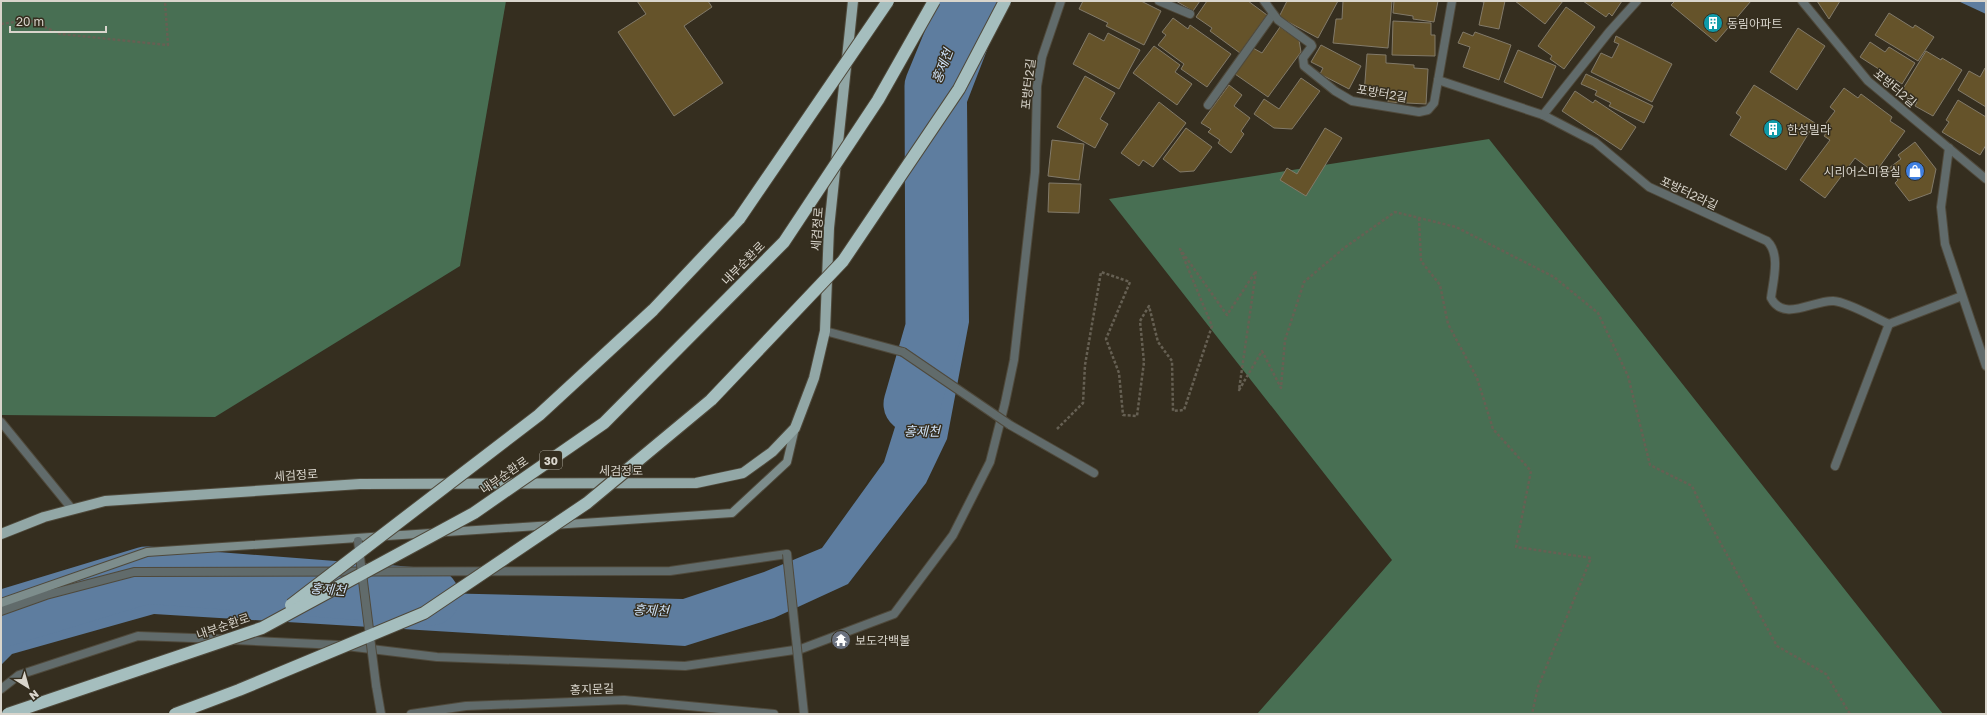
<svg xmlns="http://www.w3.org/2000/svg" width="1987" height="715" font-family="'Golos Text','Noto Sans KR',sans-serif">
  <rect width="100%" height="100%" fill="#352e1f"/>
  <g fill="#486f53">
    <path d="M1 1H506L460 266 215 417 1 415Z"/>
    <path d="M1489 139 1943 714H1257L1392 560 1109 199Z"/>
  </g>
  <g fill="#5e7d9f">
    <path d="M968 1H1006L967 102 969 322 947 439 926 483 848 584 774 618 685 646 154 614 12 654 1 665V616L146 575 354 591 683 599 764 572 822 548 884 462 900 411 934 328 933 86Z"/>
    <path d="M1958 1H1986V14Z"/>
  </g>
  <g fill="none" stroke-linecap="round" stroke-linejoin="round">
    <g stroke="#5e7d9f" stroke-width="57">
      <path d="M912 404 934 328 933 86 968 1"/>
      <path d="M1 619 146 575 431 597"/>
    </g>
  </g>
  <g fill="#65532a" stroke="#827a69">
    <path d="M637 1H708L712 7 684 26 723 83 674 116 618 32 646 14Z"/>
    <path d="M1083 1H1141L1161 11 1144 45 1106 26 1108 23 1079 9Z"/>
    <path d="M1176 1H1200L1193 11Z"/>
    <path d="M1207 1H1248L1267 15 1240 53 1210 31 1212 28 1196 17Z"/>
    <path d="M1287 1H1338L1318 38 1279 17Z"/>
    <path d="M1343 1H1392L1388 48 1333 43 1336 19H1342Z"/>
    <path d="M1394 1H1438L1434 22 1413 19V16L1393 13Z"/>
    <path d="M1478 1H1505L1499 29 1479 25 1484 2Z"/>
    <path d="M1515 1H1563L1545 24Z"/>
    <path d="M1583 1H1622L1612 16 1609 13 1606 17Z"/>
    <path d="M1675 1H1751L1716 42 1671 5Z"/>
    <path d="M1817 1H1840L1829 19Z"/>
    <path d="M1566 7 1595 27 1564 69 1550 59 1552 56 1538 46Z"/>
    <path d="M1889 13 1913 28 1915 25 1934 37 1918 61 1875 35Z"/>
    <path d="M1173 18 1188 29 1190 25 1231 54 1207 87 1181 69 1184 64 1158 45 1166 35 1162 32Z"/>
    <path d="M1393 21 1431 23V35H1435V56L1392 55Z"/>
    <path d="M1280 27 1299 40 1301 52 1268 97 1235 74 1253 48 1262 53Z"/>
    <path d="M1798 28 1825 46 1797 90 1770 72Z"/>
    <path d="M1463 32 1473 36 1475 32 1511 45 1499 80 1463 67 1470 47 1458 43Z"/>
    <path d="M1089 33 1104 41 1108 33 1140 50 1119 89 1073 64Z"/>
    <path d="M1616 36 1672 64 1652 102 1591 72 1601 53 1612 58 1619 44 1614 42Z"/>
    <path d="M1870 42 1885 52 1889 47 1915 63 1902 84 1860 57Z"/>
    <path d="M1321 45 1361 66 1349 89 1320 74 1323 68 1311 62Z"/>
    <path d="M1154 46 1180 65 1175 72 1192 84 1177 105 1133 73Z"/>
    <path d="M1518 50 1556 66 1542 98 1504 82Z"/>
    <path d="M1926 51 1941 60 1942 58 1962 70 1933 116 1915 106 1917 102 1901 92Z"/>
    <path d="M1367 54 1386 55V63L1414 65V68L1428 69 1426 104 1388 102V97L1364 95Z"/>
    <path d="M1985 68H1986V107L1958 90 1969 71 1980 77Z"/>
    <path d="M1586 74 1653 106 1644 123 1609 106 1611 103 1595 95 1597 91 1581 84Z"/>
    <path d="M1085 76 1115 93 1100 119 1108 124 1095 148 1057 127Z"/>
    <path d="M1301 78 1320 91 1292 129 1274 128 1254 114 1264 99 1279 109Z"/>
    <path d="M1229 85 1242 95 1234 106 1250 118 1241 131 1244 134 1231 153 1218 143 1220 140 1208 132 1211 129 1201 123Z"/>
    <path d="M1754 85 1815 123 1786 170 1730 135 1741 117 1736 113Z"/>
    <path d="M1844 88 1858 98 1861 94 1892 117 1890 121 1905 131 1875 173 1855 158 1825 198 1800 180 1830 140 1824 136 1831 126 1826 123 1835 111 1830 107Z"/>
    <path d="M1575 91 1593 103 1595 100 1636 127 1621 150 1562 111Z"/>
    <path d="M1958 100 1986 117V145L1980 155 1942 132 1949 122 1946 120Z"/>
    <path d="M1159 102 1186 123 1153 167 1143 160 1139 166 1121 153Z"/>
    <path d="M1186 128 1212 147 1194 171 1180 172 1163 159Z"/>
    <path d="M1325 128 1342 138 1306 196 1280 180 1287 168 1297 174Z"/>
    <path d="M1052 140 1084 144 1079 180 1048 176Z"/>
    <path d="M1915 142 1936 169 1931 193 1909 201 1895 183 1898 180 1889 168 1901 159 1898 155Z"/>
    <path d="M1049 183 1081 184 1079 213 1048 212Z"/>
  </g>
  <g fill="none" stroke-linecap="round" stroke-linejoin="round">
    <defs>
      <g id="lane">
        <path d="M1159 1 1190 14"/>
        <path d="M1208 105 1273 14"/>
        <path d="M1 422 72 509"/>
      </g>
      <g id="street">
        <path d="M1264 1 1278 20 1311 44 1312 46 1303 58 1304 66 1335 91 1352 101 1419 112 1428 110 1434 103 1452 1"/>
        <path d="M1802 1 1868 81 1986 179"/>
        <path d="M1438 80 1543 115 1595 142 1649 187 1767 241C1781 254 1773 281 1771 298 1784 323 1815 299 1834 301 1848 302 1875 318 1889 324L1962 296"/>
        <path d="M1543 115 1609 32 1637 1"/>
        <path d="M1949 148 1941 207 1945 244 1986 366"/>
        <path d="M825 331 903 352"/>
        <path d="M1010 425 1094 473"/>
        <path d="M1835 466 1889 324"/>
        <path d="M1 611 46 595 134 572 670 571 787 554"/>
        <path d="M234 640 338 645 437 657 685 666 801 649 894 614 953 535 990 462 1005 403 1014 360 1035 172 1037 86 1042 57 1061 1"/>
        <path d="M376 685 381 714"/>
        <path d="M1 689 19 675 138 636 221 639"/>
        <path d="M411 714 466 706 624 700 774 714"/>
      </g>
      <path id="secondary" d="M1 603 147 552 732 513 787 462 795 428"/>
      <path id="primary" d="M1 534 44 517 105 501 360 484 696 483 743 473 772 452 795 428 814 378 825 331 829 228 853 1"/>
    </defs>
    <use href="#lane" stroke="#4f493b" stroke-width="10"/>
    <use href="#street" stroke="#4f493b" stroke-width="10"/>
    <use href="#secondary" stroke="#4f493b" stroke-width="10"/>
    <use href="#primary" stroke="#4f493b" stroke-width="12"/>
    <g stroke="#666053" stroke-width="2.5" stroke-dasharray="3 2" stroke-linecap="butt">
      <path d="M1 24 29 20 60 34 168 45 165 1"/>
      <path d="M1419 218 1421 261 1440 285 1448 324 1477 378 1493 429 1531 471 1516 547 1591 558 1538 687 1532 714"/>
      <path d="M1057 429 1083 403 1085 365 1101 272 1130 282 1106 339 1119 373 1123 415 1137 416 1144 362 1140 321 1149 306 1158 342 1172 361 1173 411 1184 410 1212 326 1180 249 1227 315 1256 271 1239 390 1262 351 1281 388 1285 340 1304 282 1344 248 1395 212 1456 227 1554 277 1598 313 1628 376 1650 465 1692 486 1709 522 1777 646 1826 674 1850 714"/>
    </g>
    <use href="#lane" stroke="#616b6b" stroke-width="8"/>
    <use href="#street" stroke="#616b6b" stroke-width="8"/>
    <use href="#secondary" stroke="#7d8d8c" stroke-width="8"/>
    <use href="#primary" stroke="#92a7a6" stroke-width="10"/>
    <defs>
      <g id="street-bridge">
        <path d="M903 352 1010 425"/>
        <path d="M358 541 376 685"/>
        <path d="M787 554 804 714"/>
      </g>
      <g id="highway-bridge">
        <path d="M291 605 539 415 653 310 739 219 888 1"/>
        <path d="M8 714 262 628 474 513 604 423 784 242 878 100 934 1"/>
        <path d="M175 714 239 690 424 613 587 503 711 400 843 261 959 89 1005 1"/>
      </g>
    </defs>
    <use href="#street-bridge" stroke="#4f493b" stroke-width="10" stroke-linecap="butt"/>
    <use href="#highway-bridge" stroke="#4f493b" stroke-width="14" stroke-linecap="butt"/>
    <use href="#street-bridge" stroke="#616b6b" stroke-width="8"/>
    <use href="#highway-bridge" stroke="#a5bebe" stroke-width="12"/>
  </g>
  <defs>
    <symbol id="building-disc" viewBox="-11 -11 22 22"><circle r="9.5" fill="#0f9aa8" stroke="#352e1f"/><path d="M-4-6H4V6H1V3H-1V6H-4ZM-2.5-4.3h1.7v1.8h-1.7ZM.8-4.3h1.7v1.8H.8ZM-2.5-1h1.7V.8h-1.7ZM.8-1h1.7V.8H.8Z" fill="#fff"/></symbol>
    <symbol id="shop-disc" viewBox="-11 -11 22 22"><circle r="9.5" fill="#3f7fe0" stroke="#352e1f"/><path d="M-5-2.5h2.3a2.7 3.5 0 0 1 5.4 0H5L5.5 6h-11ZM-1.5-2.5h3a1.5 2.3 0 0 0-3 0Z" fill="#fff"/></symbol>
    <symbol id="temple-disc" viewBox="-11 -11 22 22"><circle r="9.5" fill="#6b7280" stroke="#352e1f"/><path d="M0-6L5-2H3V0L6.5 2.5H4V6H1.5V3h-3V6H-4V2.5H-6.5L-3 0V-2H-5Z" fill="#fff"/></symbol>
  </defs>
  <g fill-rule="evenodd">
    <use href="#building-disc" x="1702" y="12" width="22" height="22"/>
    <use href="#building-disc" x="1762" y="118" width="22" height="22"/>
    <use href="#shop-disc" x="1904" y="160" width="22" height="22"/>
    <use href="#temple-disc" x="830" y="629" width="22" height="22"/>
  </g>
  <g text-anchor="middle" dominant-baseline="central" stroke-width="3" stroke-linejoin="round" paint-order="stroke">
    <rect fill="#352e1f" stroke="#a8a398" stroke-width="1" x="540" y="451" width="22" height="18" rx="3"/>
    <g font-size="11" font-weight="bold" fill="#d9d5cc">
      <text x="551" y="460">30</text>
    </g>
    <g font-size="12" fill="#d9d5cc" stroke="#352e1f" text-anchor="start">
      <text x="1727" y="23">동림아파트</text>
      <text x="1787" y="129">한성빌라</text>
      <text x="1901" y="171" text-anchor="end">시리어스미용실</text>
      <text x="855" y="640">보도각백불</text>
    </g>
    <g font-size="12" fill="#d9d5cc" stroke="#352e1f">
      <text transform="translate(1028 84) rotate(-84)">포방터2길</text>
      <text transform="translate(1895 88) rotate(40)">포방터2길</text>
      <text transform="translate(1382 93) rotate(10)">포방터2길</text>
      <text transform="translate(1689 193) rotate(25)">포방터2라길</text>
      <text transform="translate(817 229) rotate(-86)">세검정로</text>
      <text transform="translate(743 263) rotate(-45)">내부순환로</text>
      <text x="621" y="470">세검정로</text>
      <text transform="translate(296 475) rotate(-4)">세검정로</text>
      <text transform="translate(504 475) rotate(-35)">내부순환로</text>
      <text transform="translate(223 626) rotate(-19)">내부순환로</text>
      <text transform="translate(592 689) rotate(-2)">홍지문길</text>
    </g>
    <g font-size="13" font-style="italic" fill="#cde1f7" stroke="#352e1f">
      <text transform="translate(942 66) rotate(-69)">홍제천</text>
      <text x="922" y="431">홍제천</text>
      <text transform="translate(328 589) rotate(4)">홍제천</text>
      <text transform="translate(651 610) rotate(2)">홍제천</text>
    </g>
  </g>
  <rect width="1987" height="715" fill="none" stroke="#d9d5cc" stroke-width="4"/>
  <g transform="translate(28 687) rotate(143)" stroke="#352e1f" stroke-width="3" paint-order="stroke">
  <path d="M0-3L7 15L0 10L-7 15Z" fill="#d9d5cc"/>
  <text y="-6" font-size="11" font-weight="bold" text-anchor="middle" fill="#d9d5cc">N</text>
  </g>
  <path d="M10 26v6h96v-6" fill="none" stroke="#d9d5cc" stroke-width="2"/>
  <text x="16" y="26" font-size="12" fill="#d9d5cc" stroke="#352e1f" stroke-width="3" paint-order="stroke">20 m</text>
</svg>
